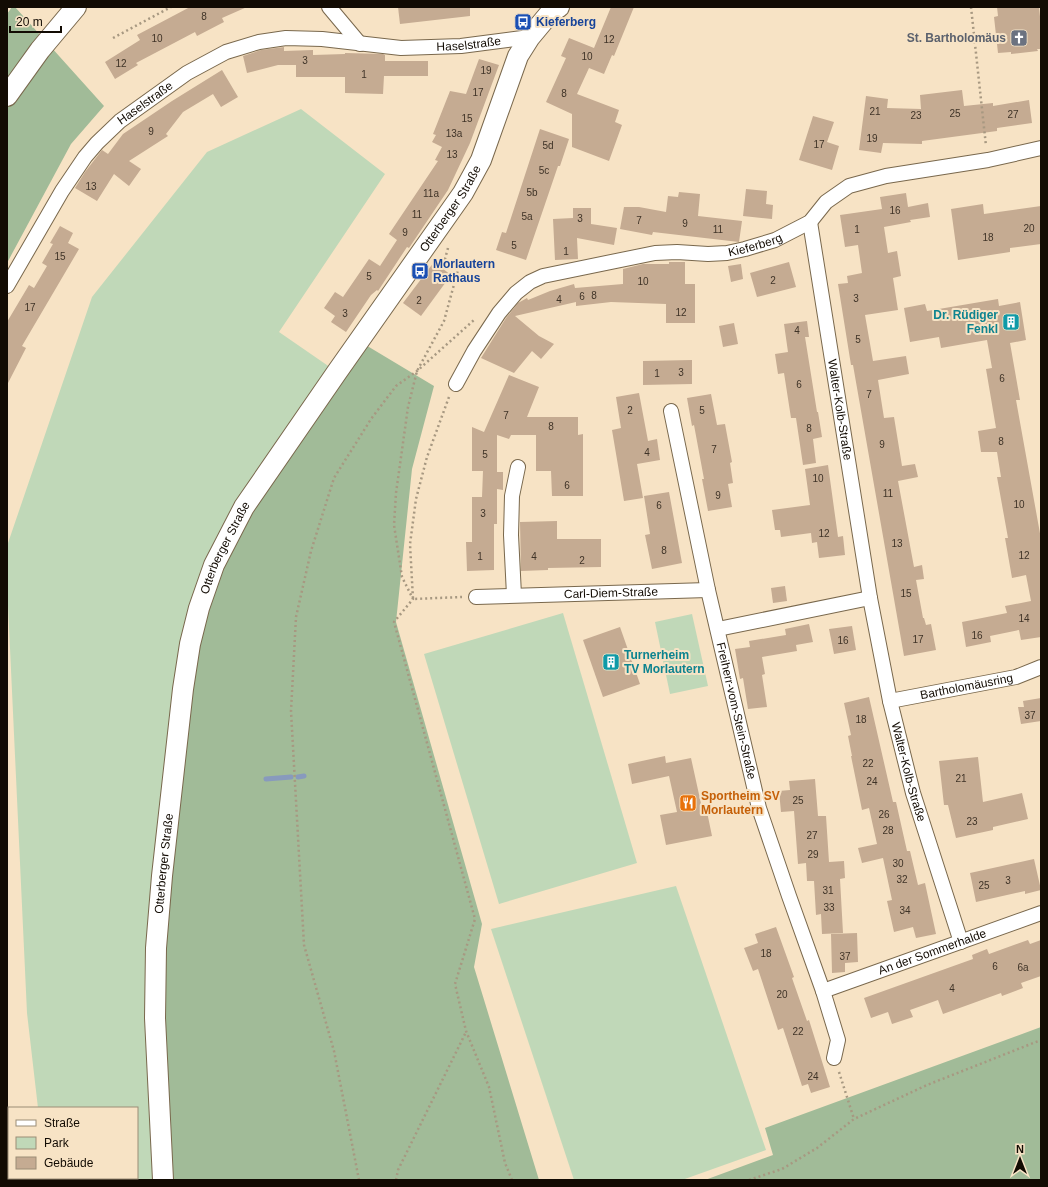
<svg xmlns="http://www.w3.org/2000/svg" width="1048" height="1187" font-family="Arial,sans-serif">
  <rect width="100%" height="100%" fill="#f7e3c5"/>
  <g fill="#c0d8b8">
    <path d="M301 109 385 174 279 332 337 372 163 1180H46V1178H137V1108H38L27 1013 7 584V546L92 297 207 152Z"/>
    <path d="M563 613 637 863 499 904 424 654Z"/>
    <path d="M692 614 708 686 670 694 655 622Z"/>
    <path d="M676 886 766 1150 682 1180H574L491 929Z"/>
  </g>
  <g fill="#a1bb98">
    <path d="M12 7H15L104 106 71 144 7 263V14Z"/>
    <path d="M359 341 434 386 412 469 396 622 482 924 474 967 539 1180H163L155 1018 183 689 214 565Z"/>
    <path d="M1041 1027V1180H705L773 1155 765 1128Z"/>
  </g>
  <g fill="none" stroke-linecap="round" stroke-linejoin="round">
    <g stroke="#889abd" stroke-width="5">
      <path d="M298 777 304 776"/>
      <path d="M266 779 291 777"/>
    </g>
  </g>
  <g fill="#c5ab92">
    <path d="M190 7H247L222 18 224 22 197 36 195 32 136 63 138 65 115 79 105 62 140 40 137 35Z"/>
    <path d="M398 7H470V16L400 24Z"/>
    <path d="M611 7H634L614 56 612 55 604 74 589 68 577 94 619 110 615 122 622 125 609 161 572 147V114L546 102 566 58 561 56 569 38 594 48Z"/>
    <path d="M997 7H1039L1041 26V49H1037L1038 51 1011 54V52L998 53 994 17 998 16Z"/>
    <path d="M284 47V51L313 50V55L345 54V53L383 54 385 55V61H428V76H384L383 94 345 93V77H296V65H278L247 73 243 56 261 50Z"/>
    <path d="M479 59 499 65 470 143 448 190 409 248 407 247 378 291 377 290 371 295 346 332 331 322 335 316 324 308 335 292 343 297 369 259 380 266 397 240 389 234 438 161 435 160 442 147 432 142 436 135 433 134 450 91 466 94Z"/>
    <path d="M222 70 238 97 221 107 213 94 183 112 166 134 168 136 129 161 141 169 129 186 114 174 97 201 75 188 85 172 102 150 108 154 123 134 172 101Z"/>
    <path d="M962 90 964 106 993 103V106L1029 100 1032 123 997 128V131L922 141V144L883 143 881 153 859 150 866 96 888 99 887 108 921 109 920 95Z"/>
    <path d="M813 116 834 122 827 142 839 146 832 170 799 160Z"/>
    <path d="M540 129 569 139 560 166H558L526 260 496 250 502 232 506 233Z"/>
    <path d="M746 189 767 191 766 204 773 205 772 219 743 216Z"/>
    <path d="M679 192 700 194 698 216 742 221 739 242 653 232 652 235 620 229 624 207H639L666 212 668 196 678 197Z"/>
    <path d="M906 193 908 207 928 203 930 217 910 220 911 222 884 227 888 253 897 251 901 276 893 278 898 310 865 315 873 361 906 356 909 374 878 380 884 418 894 417 902 466 915 464 918 477 898 481 914 567 922 565 924 579 916 580 923 618H924L926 625 931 624 936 650 904 656 853 365H851L838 284 848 283 847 276 862 273 858 245 845 247 840 215 882 209 880 197Z"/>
    <path d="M983 204 984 214 1041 206V244L1010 248V252L958 260 951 209Z"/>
    <path d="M573 208H591V224L617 228 614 245 577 238 578 259 555 260 553 219 573 218Z"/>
    <path d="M60 226 73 233 68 243 79 249 22 346 26 348 7 385V322L29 285 34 288 47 266 42 263 53 244 50 243Z"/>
    <path d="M434 262 451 275 421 316 403 303Z"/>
    <path d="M669 262H685V284H695V323H666V304L611 302 576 306V302L515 316 539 336 554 344 541 359 532 351 514 373 481 358 506 318 518 303 527 298 528 300 550 291 574 284 575 288 623 284V269L643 264H669Z"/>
    <path d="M789 262 796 287 757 297 750 273Z"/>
    <path d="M741 264 743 279 731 282 728 266Z"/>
    <path d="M998 299 999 306 1020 302 1026 340 1010 343 1020 400H1016L1041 539V637L1021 640 1019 630 990 636 991 642 966 647 962 622 1007 613 1005 606 1031 601 1026 575 1012 578 1005 538H1008L997 477H1001L997 452H981L978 431 996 428 986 369 992 368 987 340 941 348 939 337 910 342 904 308 925 304 927 311Z"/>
    <path d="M807 321 809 337H805L817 412H818L822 437 813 439 816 463 803 465 796 418H791L784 373 778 374 775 354 788 352 784 324Z"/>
    <path d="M734 323 738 344 723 347 719 326Z"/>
    <path d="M692 360V384L643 385V361Z"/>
    <path d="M509 375 539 387 527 417H578V435L583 434V496H552L551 471H536V435H511L509 439 497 435V472H503V490L497 489V524H494V570L467 571 466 542H472V497H482L483 471H472V427L484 432Z"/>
    <path d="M639 393 648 441 657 439 660 460 637 464 643 498 624 501 612 430 621 428 616 397Z"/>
    <path d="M711 394 717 425 725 424 732 462 730 463 733 483 728 484 732 507 708 511 702 479H704L694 425 692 426 687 398Z"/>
    <path d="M828 465 838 537 843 536 845 555 819 558 817 542 812 543 811 533 781 537 780 530H775L772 510 810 505 805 469Z"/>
    <path d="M669 492 682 563 652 569 645 535 650 534 644 496Z"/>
    <path d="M557 521V539H601V567L548 568V570L521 571 520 522Z"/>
    <path d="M785 586 787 601 773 603 771 588Z"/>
    <path d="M809 624 813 642 796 645 797 651 762 657 765 674 762 675 767 707 748 709 743 678 740 679 735 649 750 647 749 641 786 635 785 629Z"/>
    <path d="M852 626 856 650 834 654 829 629Z"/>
    <path d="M620 627 640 684 603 697 583 640Z"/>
    <path d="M869 697 893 802H896L907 851H910L918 885 925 883 936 934 916 938 913 927 894 932 887 901 892 900 883 858 862 863 858 848 877 844 869 808 862 810 851 756H852L848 736 851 735 844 703Z"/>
    <path d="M1041 698V721L1021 724 1018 707H1024L1023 701Z"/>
    <path d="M665 756 666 763 691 758 702 808 706 807 712 836 666 845 660 815 677 812 669 776 632 784 628 764Z"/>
    <path d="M978 757 983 802 1022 793 1028 819 993 827V830L956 838 948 805H944L939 761Z"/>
    <path d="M815 779 818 816H826L829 862 844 861 845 878 840 879 843 933 822 934 821 914 816 915 814 881H807L806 863 798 864 794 811 781 812 779 791 790 790 789 781Z"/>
    <path d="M1034 859 1041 890 1025 894V891L976 902 970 873Z"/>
    <path d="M776 927 794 977 792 978 807 1021 809 1020 830 1087 811 1093 808 1084 802 1086 783 1028 778 1030 758 969 753 971 744 948 758 943 755 934Z"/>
    <path d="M857 933 858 962 845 963V972L832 973 831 934Z"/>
    <path d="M1028 940 1030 944 1041 940V976L1021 983 1023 988 1002 996 1001 993 943 1014 938 1000 910 1010 913 1017 892 1024 888 1012 871 1018 864 998 973 959 972 955 987 949 989 954Z"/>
  </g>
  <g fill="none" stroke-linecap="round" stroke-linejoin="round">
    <defs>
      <g id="street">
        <path d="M329 7 360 44"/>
        <path id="s1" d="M810 222 870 598 890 701 913 793 961 942"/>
        <path id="s2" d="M7 286 62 191 85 157 97 143 120 121 187 73 226 52 259 42 286 38 322 39 401 48 461 46 530 37"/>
        <path id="s3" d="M456 384 474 351 499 313 516 293 530 282 543 276 655 253 677 252 708 254 727 253 745 249 775 240 810 222 826 202 849 186 886 176 988 160 1041 148"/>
        <path id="s4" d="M671 411 708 590 759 808 789 896 823 991 838 1040 834 1058"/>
        <path d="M514 595 511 535 512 496 518 467"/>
        <path id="s5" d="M476 597 708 590"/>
        <path d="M718 629 870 598"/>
        <path id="s6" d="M890 701 1016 677 1041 667"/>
        <path id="s7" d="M823 991 1041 913"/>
      </g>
      <g id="secondary">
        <path d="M7 96 40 50 76 7"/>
        <path id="s8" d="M163 1180 155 1018 156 948 162 876 183 689 190 644 199 608 214 565 244 507 337 372 463 193 481 160 518 56 530 37 550 13 559 7"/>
      </g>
    </defs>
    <use href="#street" stroke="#79684d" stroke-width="16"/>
    <use href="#secondary" stroke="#79684d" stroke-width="22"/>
    <g stroke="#a79881" stroke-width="2.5" stroke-dasharray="2 3" stroke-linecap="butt">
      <path d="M971 7 986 146"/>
      <path d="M113 38 171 7"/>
      <path d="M448 248 445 259 458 270 444 321 417 371 408 407 396 493 394 525 402 577 413 599 394 622 475 919 455 984 466 1031 489 1087 505 1163 512 1180"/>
      <path d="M449 397 427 457 416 499 410 544 413 599 462 597"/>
      <path d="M839 1072 854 1119"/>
      <path d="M359 1180 334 1051 304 945 291 711 296 617 311 551 334 478 371 419 396 386 417 371 474 320"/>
      <path d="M396 1180 398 1170 466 1032"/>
      <path d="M749 1180 782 1169 817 1148 854 1119 927 1085 1041 1040"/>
    </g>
    <use href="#street" stroke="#fff" stroke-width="14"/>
    <use href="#secondary" stroke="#fff" stroke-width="20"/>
  </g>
  <defs>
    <symbol id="bus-square" viewBox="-11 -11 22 22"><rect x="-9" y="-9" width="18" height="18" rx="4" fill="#1a4fb4" stroke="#f7e3c5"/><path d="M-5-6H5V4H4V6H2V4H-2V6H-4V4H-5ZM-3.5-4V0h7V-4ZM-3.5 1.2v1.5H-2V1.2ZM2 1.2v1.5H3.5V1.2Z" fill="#fff"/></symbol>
    <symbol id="church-square" viewBox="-11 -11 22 22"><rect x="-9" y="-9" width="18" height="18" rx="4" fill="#6b7280" stroke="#f7e3c5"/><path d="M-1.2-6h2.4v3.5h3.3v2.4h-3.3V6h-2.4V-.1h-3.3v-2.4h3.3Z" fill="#fff"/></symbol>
    <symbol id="building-square" viewBox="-11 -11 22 22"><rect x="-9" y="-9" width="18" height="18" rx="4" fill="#0f9aa8" stroke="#f7e3c5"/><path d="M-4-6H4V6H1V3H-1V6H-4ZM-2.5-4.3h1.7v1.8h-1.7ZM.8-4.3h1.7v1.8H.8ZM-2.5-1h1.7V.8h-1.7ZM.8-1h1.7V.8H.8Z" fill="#fff"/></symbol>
    <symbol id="restaurant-square" viewBox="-11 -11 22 22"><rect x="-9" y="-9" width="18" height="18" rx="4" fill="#e8710a" stroke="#f7e3c5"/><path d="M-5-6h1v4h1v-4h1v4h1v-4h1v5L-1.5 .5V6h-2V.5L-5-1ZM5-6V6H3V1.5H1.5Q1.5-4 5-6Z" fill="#fff"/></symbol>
  </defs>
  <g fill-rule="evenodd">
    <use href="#bus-square" x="513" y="12" width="20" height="20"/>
    <use href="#church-square" x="1009" y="28" width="20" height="20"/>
    <use href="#bus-square" x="410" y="261" width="20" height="20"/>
    <use href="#building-square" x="1001" y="312" width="20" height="20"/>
    <use href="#building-square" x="601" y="652" width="20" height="20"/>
    <use href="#restaurant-square" x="678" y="793" width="20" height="20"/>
  </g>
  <g text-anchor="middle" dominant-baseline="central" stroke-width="4" stroke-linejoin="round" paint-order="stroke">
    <g font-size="10" fill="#3f3327">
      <text x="204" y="16">8</text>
      <text x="157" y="38">10</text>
      <text x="609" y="39">12</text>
      <text x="587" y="56">10</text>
      <text x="305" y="60">3</text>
      <text x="121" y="63">12</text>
      <text x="486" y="70">19</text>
      <text x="364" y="74">1</text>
      <text x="478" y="92">17</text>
      <text x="564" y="93">8</text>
      <text x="875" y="111">21</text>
      <text x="955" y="113">25</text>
      <text x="1013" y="114">27</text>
      <text x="916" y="115">23</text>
      <text x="467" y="118">15</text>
      <text x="151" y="131">9</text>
      <text x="454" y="133">13a</text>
      <text x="872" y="138">19</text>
      <text x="819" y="144">17</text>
      <text x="548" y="145">5d</text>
      <text x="452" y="154">13</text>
      <text x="544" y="170">5c</text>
      <text x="91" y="186">13</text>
      <text x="532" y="192">5b</text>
      <text x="431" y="193">11a</text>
      <text x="895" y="210">16</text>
      <text x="417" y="214">11</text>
      <text x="527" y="216">5a</text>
      <text x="580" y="218">3</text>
      <text x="639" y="220">7</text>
      <text x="685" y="223">9</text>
      <text x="1029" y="228">20</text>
      <text x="718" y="229">11</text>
      <text x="857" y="229">1</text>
      <text x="405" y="232">9</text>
      <text x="988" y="237">18</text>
      <text x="514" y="245">5</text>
      <text x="566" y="251">1</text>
      <text x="60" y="256">15</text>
      <text x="369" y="276">5</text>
      <text x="773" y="280">2</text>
      <text x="643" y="281">10</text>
      <text x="594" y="295">8</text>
      <text x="582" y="296">6</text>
      <text x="856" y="298">3</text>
      <text x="559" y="299">4</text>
      <text x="419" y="300">2</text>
      <text x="30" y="307">17</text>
      <text x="681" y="312">12</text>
      <text x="345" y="313">3</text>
      <text x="797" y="330">4</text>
      <text x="858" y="339">5</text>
      <text x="681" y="372">3</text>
      <text x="657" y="373">1</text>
      <text x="1002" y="378">6</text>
      <text x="799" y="384">6</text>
      <text x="869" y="394">7</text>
      <text x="630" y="410">2</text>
      <text x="702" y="410">5</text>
      <text x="506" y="415">7</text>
      <text x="551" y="426">8</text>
      <text x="809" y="428">8</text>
      <text x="1001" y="441">8</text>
      <text x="882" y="444">9</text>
      <text x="714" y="449">7</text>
      <text x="647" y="452">4</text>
      <text x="485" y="454">5</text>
      <text x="818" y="478">10</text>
      <text x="567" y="485">6</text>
      <text x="888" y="493">11</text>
      <text x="718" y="495">9</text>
      <text x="1019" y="504">10</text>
      <text x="659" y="505">6</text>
      <text x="483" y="513">3</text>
      <text x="824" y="533">12</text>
      <text x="897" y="543">13</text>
      <text x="664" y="550">8</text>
      <text x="1024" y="555">12</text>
      <text x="480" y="556">1</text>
      <text x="534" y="556">4</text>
      <text x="582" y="560">2</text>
      <text x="906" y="593">15</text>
      <text x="1024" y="618">14</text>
      <text x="977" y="635">16</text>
      <text x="918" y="639">17</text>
      <text x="843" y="640">16</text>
      <text x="1030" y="715">37</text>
      <text x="861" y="719">18</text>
      <text x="868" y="763">22</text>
      <text x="961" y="778">21</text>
      <text x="872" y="781">24</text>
      <text x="798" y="800">25</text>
      <text x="884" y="814">26</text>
      <text x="972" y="821">23</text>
      <text x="888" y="830">28</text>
      <text x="812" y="835">27</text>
      <text x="813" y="854">29</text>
      <text x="898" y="863">30</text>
      <text x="902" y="879">32</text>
      <text x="1008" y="880">3</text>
      <text x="984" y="885">25</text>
      <text x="828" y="890">31</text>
      <text x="829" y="907">33</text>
      <text x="905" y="910">34</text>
      <text x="766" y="953">18</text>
      <text x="845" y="956">37</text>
      <text x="995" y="966">6</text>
      <text x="1023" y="967">6a</text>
      <text x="952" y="988">4</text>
      <text x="782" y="994">20</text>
      <text x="798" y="1031">22</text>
      <text x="813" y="1076">24</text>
    </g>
    <g font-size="12" font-weight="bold" fill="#164399" stroke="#f7e3c5" text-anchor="start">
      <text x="536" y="22">Kieferberg</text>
      <text x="433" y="264">Morlautern<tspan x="433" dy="14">Rathaus</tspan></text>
    </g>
    <g font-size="12" font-weight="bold" fill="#5b616d" stroke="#f7e3c5" text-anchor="end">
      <text x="1006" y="38">St. Bartholomäus</text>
    </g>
    <g font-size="12" fill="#120b03" stroke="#f7e3c5">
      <text stroke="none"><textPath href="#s2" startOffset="573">Haselstraße</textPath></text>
      <text stroke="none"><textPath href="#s2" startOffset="232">Haselstraße</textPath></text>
      <text stroke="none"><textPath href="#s8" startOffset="1049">Otterberger Straße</textPath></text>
      <text stroke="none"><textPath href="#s3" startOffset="357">Kieferberg</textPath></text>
      <text stroke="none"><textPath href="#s1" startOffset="190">Walter-Kolb-Straße</textPath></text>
      <text stroke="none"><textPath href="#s8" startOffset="641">Otterberger Straße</textPath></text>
      <text stroke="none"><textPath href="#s5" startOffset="135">Carl-Diem-Straße</textPath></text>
      <text stroke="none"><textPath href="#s6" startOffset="78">Bartholomäusring</textPath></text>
      <text stroke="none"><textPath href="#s4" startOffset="307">Freiherr-vom-Stein-Straße</textPath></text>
      <text stroke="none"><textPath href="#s1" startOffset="559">Walter-Kolb-Straße</textPath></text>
      <text stroke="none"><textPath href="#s8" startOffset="317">Otterberger Straße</textPath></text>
      <text stroke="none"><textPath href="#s7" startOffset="116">An der Sommerhalde</textPath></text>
    </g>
    <g font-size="12" font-weight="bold" fill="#0d838f" stroke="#f7e3c5" text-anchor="end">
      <text x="998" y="315">Dr. Rüdiger<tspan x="998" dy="14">Fenkl</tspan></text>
      <text x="624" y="655" text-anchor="start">Turnerheim<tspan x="624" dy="14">TV Morlautern</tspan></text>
    </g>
    <g font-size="12" font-weight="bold" fill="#c56008" stroke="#f7e3c5" text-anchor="start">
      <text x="701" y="796">Sportheim SV<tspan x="701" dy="14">Morlautern</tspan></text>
    </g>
  </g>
  <rect width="1048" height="1187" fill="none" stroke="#120b03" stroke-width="16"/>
  <rect x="8" y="1107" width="130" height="72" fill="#f7e3c5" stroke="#9b8d77"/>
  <rect x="16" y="1120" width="20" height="6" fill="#ffffff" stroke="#9b8d77"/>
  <text x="44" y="1127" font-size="12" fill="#120b03">Straße</text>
  <rect x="16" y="1137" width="20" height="12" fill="#c0d8b8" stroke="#9b8d77"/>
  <text x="44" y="1147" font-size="12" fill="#120b03">Park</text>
  <rect x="16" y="1157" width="20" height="12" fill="#c5ab92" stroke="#9b8d77"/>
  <text x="44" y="1167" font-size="12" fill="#120b03">Gebäude</text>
  <g transform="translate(1020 1159)" stroke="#f7e3c5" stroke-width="3" paint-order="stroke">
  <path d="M0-3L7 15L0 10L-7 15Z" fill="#120b03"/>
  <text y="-6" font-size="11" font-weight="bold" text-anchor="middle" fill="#120b03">N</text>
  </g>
  <path d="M10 26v6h51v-6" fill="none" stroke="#120b03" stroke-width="2"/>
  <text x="16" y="26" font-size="12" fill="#120b03" stroke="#f7e3c5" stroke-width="3" paint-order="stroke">20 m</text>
</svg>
